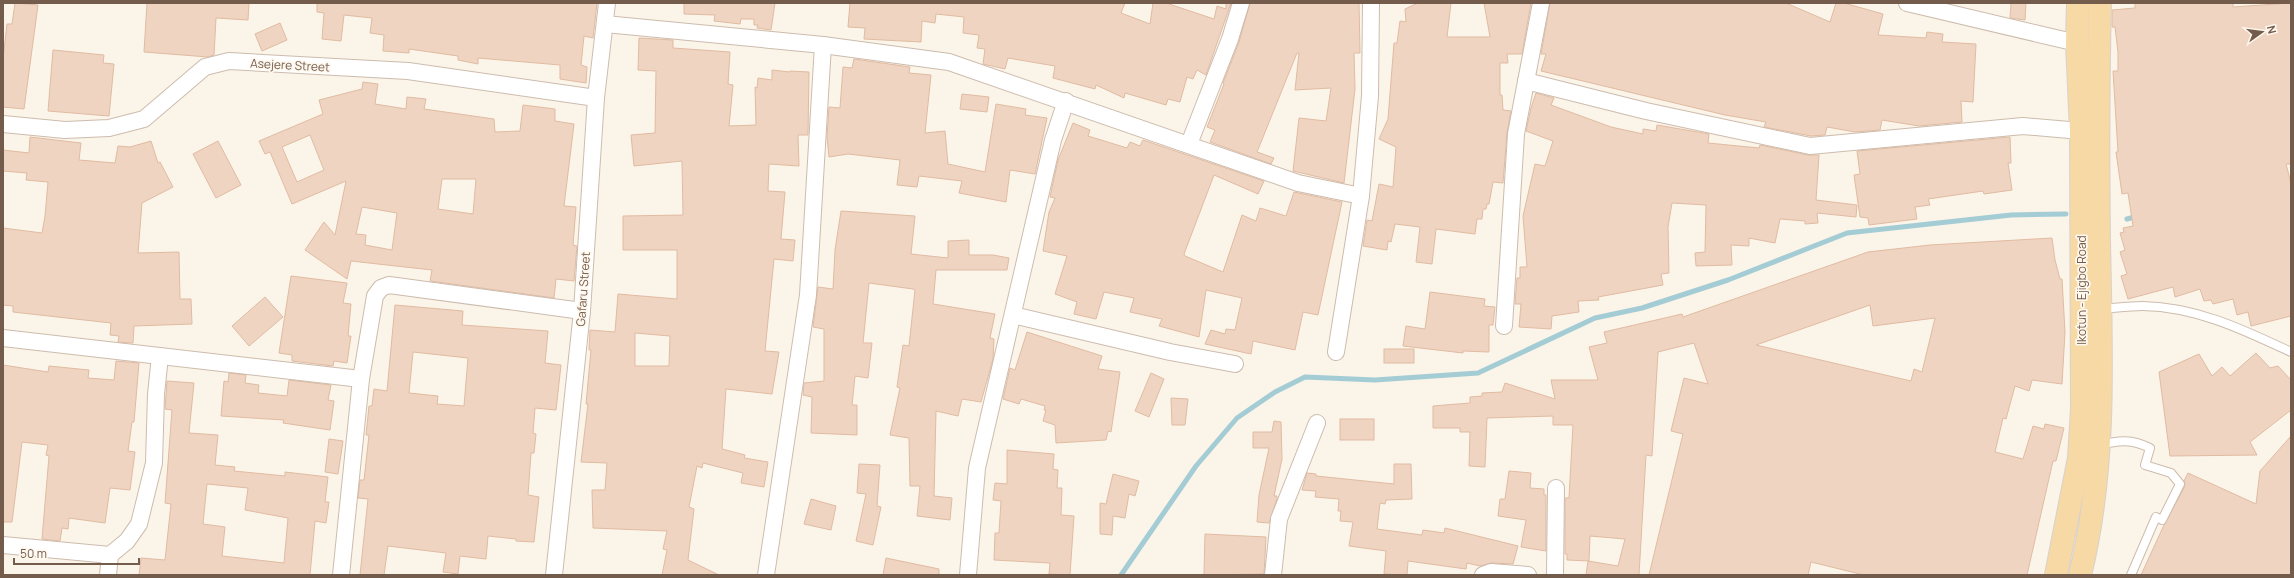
<svg xmlns="http://www.w3.org/2000/svg" width="2294" height="578" font-family="Manrope,sans-serif">
  <rect width="100%" height="100%" fill="#fbf4e8"/>
  <g fill="none" stroke-linecap="round" stroke-linejoin="round">
    <g stroke="#a4ccd5" stroke-width="5">
      <path d="M2127 219 2138 216"/>
      <path d="M1121 575 1196 466 1237 418 1275 392 1305 377 1375 380 1478 373 1595 318 1642 308 1728 280 1847 233 2011 215 2066 214"/>
    </g>
  </g>
  <g fill="#efd4c1" stroke="#e1bba2" fill-rule="evenodd">
    <path d="M15 3 38 5 24 109 3 107V59L7 24H12Z"/>
    <path d="M147 3H249L248 20 216 18 214 55 208 57 144 52Z"/>
    <path d="M317 3H597L593 38 584 36 581 65 587 67 586 83 560 79V65L478 58V64L458 60V56L409 49V53L383 51 384 35 370 33 372 18 344 15 341 41 322 39 324 13 317 12Z"/>
    <path d="M684 3H775L771 30 757 28 758 25H754V19H741L740 24 714 21 715 15 684 14Z"/>
    <path d="M850 3H1125L1121 13 1150 24 1153 3H1166L1214 19 1217 6 1226 9V3H1231L1206 75 1197 70 1193 79 1187 77 1180 102 1168 99 1166 105 1125 93 1124 98 1096 85 1095 89 1053 78 1055 66 1008 58 1005 69 983 64 985 49 977 48 979 35 963 33 964 17 936 14 935 23 922 21 921 42 864 39 865 28 848 27Z"/>
    <path d="M1250 3H1359L1360 53H1354L1355 89 1344 183 1293 171 1299 118 1326 121 1331 88 1295 90 1299 53H1297L1257 152 1274 158 1271 164 1210 142 1215 130 1207 127 1224 84 1223 83 1239 42Z"/>
    <path d="M1418 3H1451L1447 37H1490L1484 3H1531L1522 54H1507L1508 63H1500V95H1502L1503 110 1511 111 1507 133 1503 183 1493 182 1489 204H1487L1486 209H1483L1482 219H1477L1475 234 1436 229 1432 264 1416 262 1420 227 1395 224 1391 242 1388 241 1387 250 1363 246 1367 220 1372 221 1379 184 1393 187 1396 147 1379 139 1388 119 1394 43H1397L1400 21 1406 22 1405 9Z"/>
    <path d="M1550 3H1786L1830 22 1836 3H1844L1883 14 1878 35 1926 38 1927 32 1943 34 1942 42 1976 44 1973 102 1961 101 1962 122 1919 126 1882 120 1880 130 1855 132 1827 127 1825 135 1811 136 1764 127 1766 122 1725 115 1541 71 1546 54H1541Z"/>
    <path d="M2011 3H2026L2025 20 2010 18Z"/>
    <path d="M2135 3H2233V7L2291 3V164H2286L2291 183V316L2251 326 2248 312 2237 315 2233 299 2213 304 2211 300 2204 301 2200 289 2175 297 2173 287 2128 299 2121 276 2127 274 2120 252 2125 250 2120 233 2124 232 2123 228 2133 226 2128 193 2122 194 2116 152H2118L2113 71H2118V52L2115 27H2112V10L2135 8Z"/>
    <path d="M280 23 287 40 262 51 255 34Z"/>
    <path d="M639 38 673 40V48L730 52 728 84 733 85 729 126 756 125 755 87 757 88 758 78 772 80V70L790 72V71L809 72 808 135H798L799 166 769 164 768 191 785 192 781 239 795 240 793 261 774 259 765 351 779 352 772 394 726 389 722 449 745 455 744 458 768 462 764 487 741 483 743 473 703 463 702 468 697 466 689 507 694 509 688 560 719 575H662L667 550 663 549 667 531 593 528 592 490H605L607 463 581 462 588 404H586L591 350H589L590 330 615 332 618 294 677 299V250H623V216L683 215 682 161 634 166 631 135 655 133 656 71 638 70ZM635 333 670 336 669 366H635Z"/>
    <path d="M53 50 104 55 103 63 114 64 109 116 48 111Z"/>
    <path d="M854 59 910 67 909 73 931 75 925 133 945 131 948 164 985 172 996 104 1026 109 1025 115 1047 118 1035 174 1010 170 1006 202 959 193 962 181 919 176 917 187 897 185 900 160 848 154 829 157 827 137 829 107 840 108 843 67 852 68Z"/>
    <path d="M363 82 378 84 375 104 406 109 407 97 426 99 424 109 494 119 495 132 520 131 523 105 555 109V121L574 124 564 206 576 207 573 245 577 246 574 281 556 279 554 298 430 281 432 270 351 261 347 279 305 250 324 222 335 235 346 181 292 204 270 152 265 154 259 141 323 114 319 100 362 89ZM310 135 324 170 297 182 282 147ZM442 179H476L473 214 438 209ZM362 207 397 213 392 250 365 245 366 235 356 234Z"/>
    <path d="M1536 93 1554 98 1551 105 1611 127 1643 134V129L1656 131 1657 125 1709 134 1708 143 1759 148 1760 145 1808 155H1819L1816 200 1857 205 1856 217 1817 213 1818 223 1805 224V221L1780 219 1775 243 1749 238V246L1731 245 1732 265 1696 266 1695 253 1705 252 1706 205 1672 203 1668 227 1669 273 1661 274 1663 285 1598 297 1599 300 1578 301 1579 312 1552 316 1551 329 1519 327 1521 304H1515L1517 278H1520V267H1527L1523 216 1535 164 1545 166 1553 141 1526 131 1531 108Z"/>
    <path d="M962 94 989 97 987 112 960 109Z"/>
    <path d="M1073 123 1090 130 1088 136 1127 148 1130 142 1140 146 1143 140 1264 181 1258 194 1214 175 1184 254 1185 256 1223 272 1242 215 1256 221 1260 208 1286 216 1294 192 1342 202 1318 315 1303 312 1295 350 1253 341 1251 354 1205 344 1211 330 1225 334 1226 329 1235 330 1242 298 1206 290 1199 337 1159 326 1162 319 1130 312 1134 298 1104 292 1096 319 1074 314 1077 302 1055 294 1067 256 1043 251 1049 212 1055 198 1050 197 1058 160Z"/>
    <path d="M30 137 81 143 79 160 115 163 118 146 130 147 151 141 158 163 160 162 173 187 142 203 138 253 179 252 180 299H191L192 324 134 326 133 343 118 342 119 336 110 335 111 323 13 312V306L3 305V228L42 233 45 216 48 182 26 180 27 173 3 171V150L29 153Z"/>
    <path d="M2010 137 2011 163H2008L2012 190 1984 194 1983 191 1928 199 1930 205 1915 207 1917 219 1869 225 1868 218 1860 217 1854 175 1860 174 1857 151Z"/>
    <path d="M218 141 241 185 216 198 193 154Z"/>
    <path d="M841 211 915 216 911 254 948 258V241L969 240V255H993L1009 258 1007 270H936L933 304 995 314 990 338 994 339 993 359 981 402 962 399 958 416 936 411 934 496 952 498 950 520 917 516 920 486H910L909 438 890 435 900 388 897 387 903 345 909 346 915 290 913 289 869 283 863 343H872L868 378 855 376 852 405H857V435L811 433 812 397 803 395 804 383 824 381V329L813 327 818 287 833 289 835 250Z"/>
    <path d="M2052 238 2055 260 2060 279H2062L2065 332 2062 384 2032 380 2029 391 2015 386 2006 419 2003 418 1995 452 2023 459 2033 426 2044 429 2045 424 2064 428 2056 461H2053L2027 575H1864L1811 562 1808 575H1649L1683 434 1671 431 1684 378 1708 384 1694 343 1658 352 1652 456 1646 455 1639 575H1586L1588 561 1618 566 1625 539 1590 536 1589 561 1567 560V554H1565V498H1569L1573 425H1553V416L1487 418 1485 467 1469 466 1470 432H1460V428H1433V406L1470 403V397L1482 396V393L1502 392 1505 383 1555 399 1551 380H1598L1589 347 1607 343 1604 332 1682 314 1683 317 1868 252 1930 245ZM1870 305 1873 326 1935 318 1922 372 1914 369 1911 381 1756 345Z"/>
    <path d="M291 276 347 283 343 303 351 304 348 336H351L347 363 334 361 333 366 292 361V355L279 353Z"/>
    <path d="M1430 292 1485 299 1484 306 1495 307 1493 325H1489V352L1463 351V353L1403 346 1406 326 1425 329Z"/>
    <path d="M265 297 283 317 249 346 232 326Z"/>
    <path d="M395 305 463 311 462 325 548 331 545 363 561 365 556 410 535 408 533 433 536 434 534 453H531L528 495 539 497 534 542 516 541V539L488 536 486 559 460 556 458 574 443 572 446 553 388 546 384 575H360L368 499 358 498 360 480H364L369 435H366L369 406H372L374 389 387 391ZM413 352 468 358 464 406 437 404 438 396 409 393Z"/>
    <path d="M1027 332 1102 356 1098 369 1120 372 1111 432 1108 431 1106 440 1056 443 1055 425 1043 421 1046 410H1044L1045 406 1021 399 1019 404 1003 399 1010 368 1015 370Z"/>
    <rect x="1384" y="349" width="30" height="14"/>
    <path d="M2256 353 2270 368 2278 366 2291 380V410L2250 442 2257 455 2170 456 2159 372 2199 354 2212 376 2222 367 2230 376Z"/>
    <path d="M116 361 139 363 134 422H132L128 451 135 452 130 490 110 488 105 523 69 518 68 529 62 528 60 541 42 539 49 456 46 455 48 445 22 442 12 522H3V365L48 372 49 366 89 370 88 378 114 380Z"/>
    <path d="M229 373 246 375 245 383 259 385 258 393 287 396 289 380 331 385 328 400 334 401 330 430 283 423 284 420 221 416 224 381 228 382Z"/>
    <path d="M1151 373 1164 379 1149 417 1135 411Z"/>
    <path d="M167 381 194 383 189 433 218 435 215 465 235 467 234 471 285 476V472L328 477 325 502H329L326 523 315 521 310 575H139L141 558 165 560 171 504 165 503 172 410 165 409ZM207 484 248 488 245 510 288 518 284 563 222 556 225 527 203 524Z"/>
    <path d="M1171 398 1188 399 1185 425H1172Z"/>
    <rect x="1340" y="419" width="34" height="21"/>
    <path d="M1274 421 1281 422 1282 459 1274 496H1277V499L1269 523 1257 522 1259 495 1269 448H1253V432H1272Z"/>
    <path d="M2291 436V575H2141L2164 525 2185 486 2184 481 2188 473 2256 504 2260 471Z"/>
    <path d="M329 439 343 441 338 474 325 472Z"/>
    <path d="M1007 450 1054 454 1053 469 1058 470 1057 488H1062L1061 515 1074 516 1070 575 1049 574 1050 563 994 560 995 533H999L1001 501 993 500 995 483 1007 484Z"/>
    <path d="M859 464 880 465 877 506 881 507 873 545 856 541 866 494 857 493Z"/>
    <path d="M1394 464H1411L1412 499 1386 500 1385 504 1380 503 1377 529 1422 535 1423 530 1444 533 1445 528 1518 546 1513 564 1491 563 1480 566 1467 563 1466 569 1408 561 1407 575 1384 574 1386 551 1349 546 1353 522 1340 521 1341 511H1338L1339 499 1315 497 1316 491 1302 490 1307 473 1316 474V476L1394 484Z"/>
    <path d="M1509 471 1531 473 1530 488 1544 489V495H1546V551L1521 547 1526 520 1498 516 1500 499H1505Z"/>
    <path d="M1113 474 1139 481 1135 496 1129 494 1125 518 1113 516 1112 535 1100 534V503L1106 504Z"/>
    <path d="M811 499 836 506 831 530 804 524Z"/>
    <path d="M1205 534 1266 537 1264 574 1204 575Z"/>
    <path d="M886 558 939 569V575H883Z"/>
  </g>
  <g fill="none" stroke-linecap="round" stroke-linejoin="round">
    <defs>
      <g id="service">
        <path d="M2101 309C2115 308 2129 306 2143 306 2197 307 2244 330 2291 352"/>
        <path d="M2100 445C2119 440 2132 439 2150 448L2145 465 2171 473 2180 484 2162 520 2156 517 2131 575"/>
      </g>
      <g id="minor">
        <path d="M1907 3 2077 43"/>
        <path d="M605 24 823 45 949 62 1298 183 1361 196"/>
        <path d="M1526 81 1646 111 1810 146 2023 126 2081 131"/>
        <path d="M3 124 65 130 109 128 144 119 205 67 229 61 408 71 596 98"/>
        <path d="M1189 144 1230 39 1241 3"/>
        <path d="M1013 315 1170 352 1235 364"/>
        <path d="M1504 326 1516 134 1541 3"/>
        <path d="M3 338 361 379"/>
        <path d="M1336 352 1361 196 1370 96 1371 3"/>
        <path d="M3 545 110 555"/>
        <path d="M108 575 110 555 127 541 139 524 154 463 156 394 160 356"/>
        <path d="M341 575 361 379 375 296 381 288 389 285 582 311"/>
        <path d="M554 575 582 311 596 98 607 3"/>
        <path d="M766 575 808 295 823 45"/>
        <path d="M968 575 977 468 1053 140 1066 101"/>
        <path d="M1273 575 1279 519 1317 423"/>
        <path d="M1483 575 1491 572 1528 575"/>
        <path d="M1555 575 1556 488"/>
      </g>
      <g id="primary">
        <path d="M2056 575 2079 458 2082 409 2081 131 2077 43 2078 3"/>
        <path d="M2080 575C2107 466 2101 352 2099 241 2098 162 2098 83 2100 3"/>
      </g>
    </defs>
    <use href="#service" stroke="#cdbcae" stroke-width="10"/>
    <use href="#minor" stroke="#cdbcae" stroke-width="18"/>
    <use href="#primary" stroke="#d8d1cd" stroke-width="24"/>
    <use href="#service" stroke="#fff" stroke-width="8"/>
    <use href="#minor" stroke="#fff" stroke-width="16"/>
    <use href="#primary" stroke="#f6d9a4" stroke-width="22"/>
  </g>
  <g text-anchor="middle" dominant-baseline="central" stroke-width="3.5" stroke-linejoin="round" paint-order="stroke">
    <g font-size="12" fill="#745c4d" stroke="#fef8ee">
      <text transform="translate(290 65) rotate(3)">Asejere Street</text>
      <text transform="translate(583 289) rotate(-86)">Gafaru Street</text>
      <text transform="translate(2081 290) rotate(-90)">Ikotun - Ejigbo Road</text>
    </g>
  </g>
  <rect width="2294" height="578" fill="none" stroke="#745c4d" stroke-width="8"/>
  <g transform="translate(2262 32) rotate(76)" stroke="#fef8ee" stroke-width="3" paint-order="stroke">
  <path d="M0-3L7 15L0 10L-7 15Z" fill="#745c4d"/>
  <text y="-6" font-size="11" font-weight="bold" text-anchor="middle" fill="#745c4d">N</text>
  </g>
  <path d="M14 558v6h125v-6" fill="none" stroke="#745c4d" stroke-width="2"/>
  <text x="20" y="558" font-size="12" fill="#745c4d" stroke="#fef8ee" stroke-width="3" paint-order="stroke">50 m</text>
</svg>
